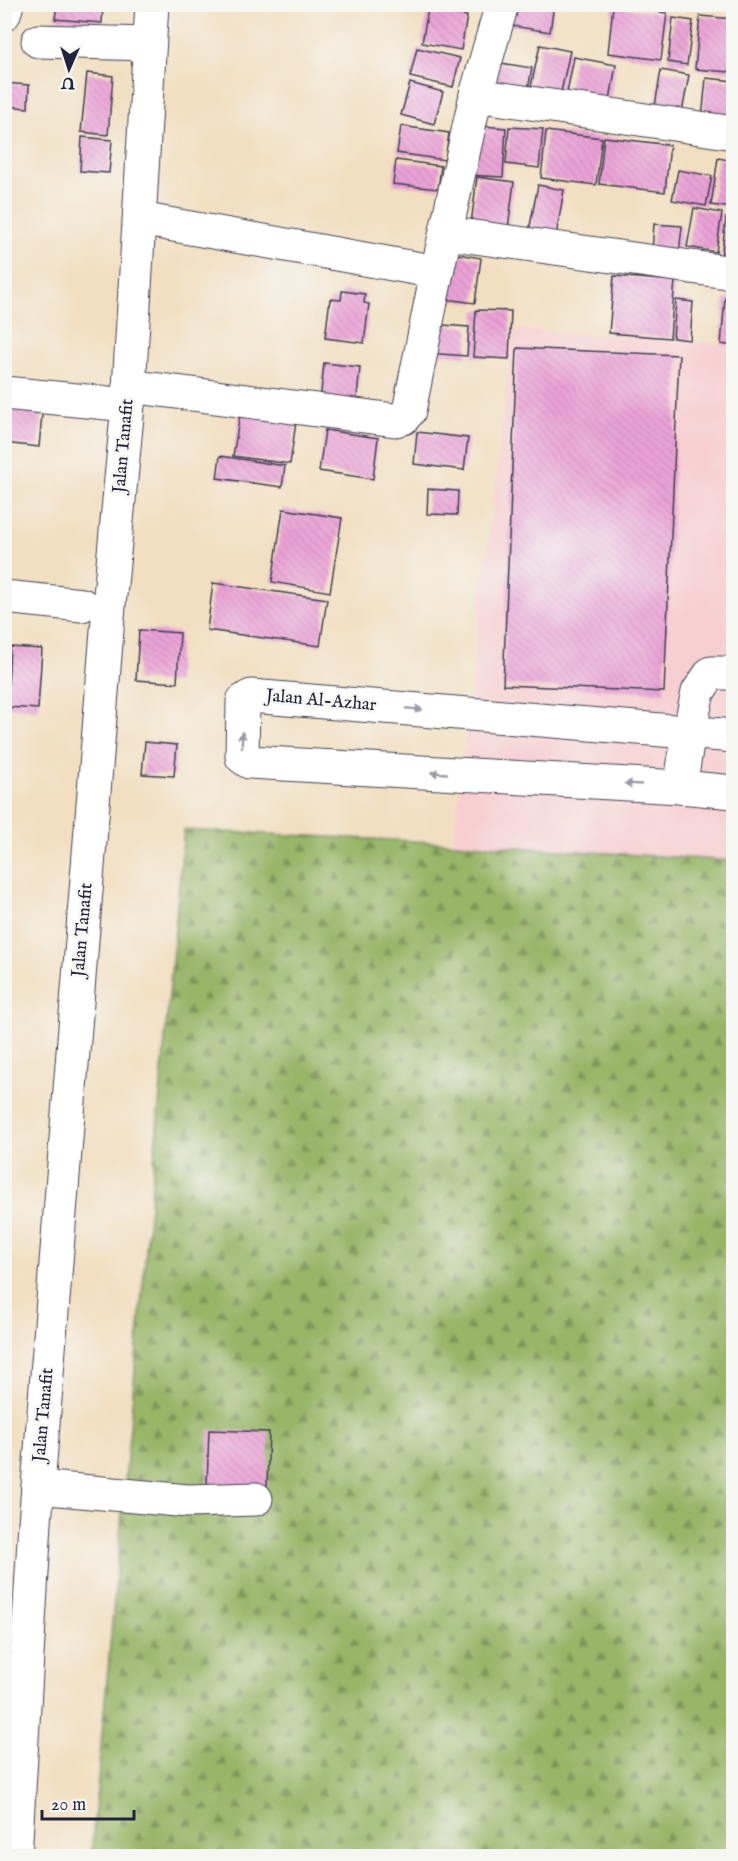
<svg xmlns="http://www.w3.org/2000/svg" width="738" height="1861" font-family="'IM FELL English',serif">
  <defs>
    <pattern id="forest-firs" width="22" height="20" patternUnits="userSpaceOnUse" patternTransform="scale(1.5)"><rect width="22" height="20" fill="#98b567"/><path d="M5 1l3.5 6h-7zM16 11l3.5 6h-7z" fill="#7c9356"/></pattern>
    <pattern id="building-back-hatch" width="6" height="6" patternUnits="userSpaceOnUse" patternTransform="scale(1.5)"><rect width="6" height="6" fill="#eba3d7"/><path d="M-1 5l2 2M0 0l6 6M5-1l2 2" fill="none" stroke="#c98cb9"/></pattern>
  </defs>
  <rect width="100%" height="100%" fill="#f6f6f2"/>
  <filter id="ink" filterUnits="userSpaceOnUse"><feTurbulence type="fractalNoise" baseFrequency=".0167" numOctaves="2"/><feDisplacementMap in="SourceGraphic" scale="12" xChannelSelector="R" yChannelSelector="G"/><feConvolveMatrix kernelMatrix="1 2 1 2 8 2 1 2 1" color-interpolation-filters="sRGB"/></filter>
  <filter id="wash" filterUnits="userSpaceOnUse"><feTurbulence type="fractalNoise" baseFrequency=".008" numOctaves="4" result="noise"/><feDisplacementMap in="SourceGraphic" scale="24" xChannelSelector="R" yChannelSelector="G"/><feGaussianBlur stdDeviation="1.35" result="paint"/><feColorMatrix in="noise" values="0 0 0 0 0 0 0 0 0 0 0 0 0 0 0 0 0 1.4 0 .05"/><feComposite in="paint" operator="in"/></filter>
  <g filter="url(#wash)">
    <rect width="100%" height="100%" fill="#f2dfc1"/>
    <path fill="#f7cfd1" d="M513 329 733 345V861L453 843Z"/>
    <path fill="url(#forest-firs)" stroke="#5d6c51" stroke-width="1.5" d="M184 830 453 843 733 861V1856H91Z"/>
    <g id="blocks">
      <g fill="url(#building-back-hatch)">
        <path d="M57 4H103L102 23 55 19Z"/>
        <path d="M444 4H479L478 10 444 6Z"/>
        <path d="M509 4H554L550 32 506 25Z"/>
        <path d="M613 6 667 13 661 60 608 53Z"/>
        <path d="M428 9 467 16 461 50 422 43Z"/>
        <path d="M700 16 734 19 729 72 695 69Z"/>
        <path d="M673 18 693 21 687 65 668 62Z"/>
        <path d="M540 45 570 51 558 106 528 100Z"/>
        <path d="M417 48 460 58 453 87 410 77Z"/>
        <path d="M574 57 616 65 609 106 566 98Z"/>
        <path d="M494 62 532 68 526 100 488 94Z"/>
        <path d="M661 70 689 75 680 123 653 118Z"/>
        <path d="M87 73 113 76 108 135 81 132Z"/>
        <path d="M706 78 734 81V122L702 119Z"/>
        <path d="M4 83 29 85 28 108 4 106Z"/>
        <path d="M410 83 443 92 434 124 401 115Z"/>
        <path d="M471 125 506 128 503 177 467 175Z"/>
        <path d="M401 126 449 133 445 160 397 153Z"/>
        <path d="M509 127 543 129 539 168 506 164Z"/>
        <path d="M546 131 602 138 596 185 541 178Z"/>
        <path d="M82 137 112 140 109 173 80 171Z"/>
        <path d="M604 137 670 145 665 192 599 184Z"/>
        <path d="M718 158 734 161 733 208 711 205Z"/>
        <path d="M396 160 441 166 438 189 393 184Z"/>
        <path d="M678 170 712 176 706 206 672 200Z"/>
        <path d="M477 177 514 182 507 236 470 232Z"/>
        <path d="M538 185 564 190 555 242 528 236Z"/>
        <path d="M694 208 722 213 716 252 687 247Z"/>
        <path d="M726 218 734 219V268L720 267Z"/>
        <path d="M654 224 682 226 679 254 652 252Z"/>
        <path d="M452 253 481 258 475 303 445 299Z"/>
        <path d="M614 276 675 281 670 338 609 333Z"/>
        <path d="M342 291 365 294 364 303 369 304 364 343 325 338 330 299 341 300Z"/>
        <path d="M725 298 734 299V346L721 344Z"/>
        <path d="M676 300 693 302 690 340 673 338Z"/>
        <path d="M476 310 511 311 509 359 473 357Z"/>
        <path d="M429 324 469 327 467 356 427 353Z"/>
        <path d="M517 348 679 355 664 692 503 685Z"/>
        <path d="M324 363 360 367 356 407 320 403Z"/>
        <path d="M4 399 43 403 39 447 4 443Z"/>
        <path d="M240 414 296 422 290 464 233 456Z"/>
        <path d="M325 430 378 438 373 479 319 471Z"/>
        <path d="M417 432 468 438 464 470 414 464Z"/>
        <path d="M220 456 285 466 282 487 217 478Z"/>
        <path d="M428 489 458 491 457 515 427 514Z"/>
        <path d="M283 509 342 518 330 592 272 582Z"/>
        <path d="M213 583 327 599 320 646 207 630Z"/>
        <path d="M139 630 180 633 177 683 136 680Z"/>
        <path d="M10 647 42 649 38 709 7 707Z"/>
        <path d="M145 742 177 745 174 776 142 774Z"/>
        <path d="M209 1430 269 1432 267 1486 207 1484Z"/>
      </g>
    </g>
  </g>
  <g filter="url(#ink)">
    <use href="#blocks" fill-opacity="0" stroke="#413e4f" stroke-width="1.5"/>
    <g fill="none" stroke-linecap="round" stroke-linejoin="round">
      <defs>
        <g id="minor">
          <path d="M4 14 7 4"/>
          <path d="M38 41 149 44"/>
          <path d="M476 95 734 133"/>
          <path d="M140 219 437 272"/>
          <path d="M446 233 734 273"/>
          <path d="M129 386 395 420 403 418 409 411 437 272 476 95 502 4"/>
          <path d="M4 393 128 405"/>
          <path d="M4 597 82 605"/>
          <path d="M734 736 251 696 243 701 242 757 249 762 680 787 734 792"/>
          <path d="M680 787 689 732 698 692 711 673H734"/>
          <path d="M38 1487 188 1501 256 1499"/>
          <path d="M15 1856 35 1523 109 606 128 405 152 4"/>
        </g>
      </defs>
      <use href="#minor" stroke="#413e4f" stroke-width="35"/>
      <use href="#minor" stroke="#fff" stroke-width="33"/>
    </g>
    <defs><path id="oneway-solid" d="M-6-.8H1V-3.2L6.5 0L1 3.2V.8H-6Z" transform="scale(1.5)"/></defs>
    <g fill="#9c9ca7">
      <use href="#oneway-solid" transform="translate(414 709) rotate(5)"/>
      <use href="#oneway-solid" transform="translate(242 740) rotate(-89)"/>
      <use href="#oneway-solid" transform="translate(439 773) rotate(-177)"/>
      <use href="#oneway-solid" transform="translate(633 784) rotate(-177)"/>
    </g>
  </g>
  <g text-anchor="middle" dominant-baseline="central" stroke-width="5" stroke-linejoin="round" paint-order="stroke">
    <g font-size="18" fill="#22223b" stroke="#f6f6f2">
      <text transform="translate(124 446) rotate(-85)">Jalan Tanafit</text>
      <text transform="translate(321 701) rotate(5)">Jalan Al-Azhar</text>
      <text transform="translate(83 930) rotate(-85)">Jalan Tanafit</text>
      <text transform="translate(44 1415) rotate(-85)">Jalan Tanafit</text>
    </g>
  </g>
  <rect width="738" height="1861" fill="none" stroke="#f6f6f2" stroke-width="24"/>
  <g transform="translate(69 69) rotate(183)" stroke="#f6f6f2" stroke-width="4.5" paint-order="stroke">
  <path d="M0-4.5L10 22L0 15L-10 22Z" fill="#22223b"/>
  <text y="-9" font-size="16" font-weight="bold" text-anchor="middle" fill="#22223b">U</text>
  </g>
  <path d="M42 1810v9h92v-9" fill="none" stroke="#22223b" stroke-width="3"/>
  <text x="51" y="1810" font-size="18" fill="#22223b" stroke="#f6f6f2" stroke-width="4.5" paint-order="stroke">20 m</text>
</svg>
